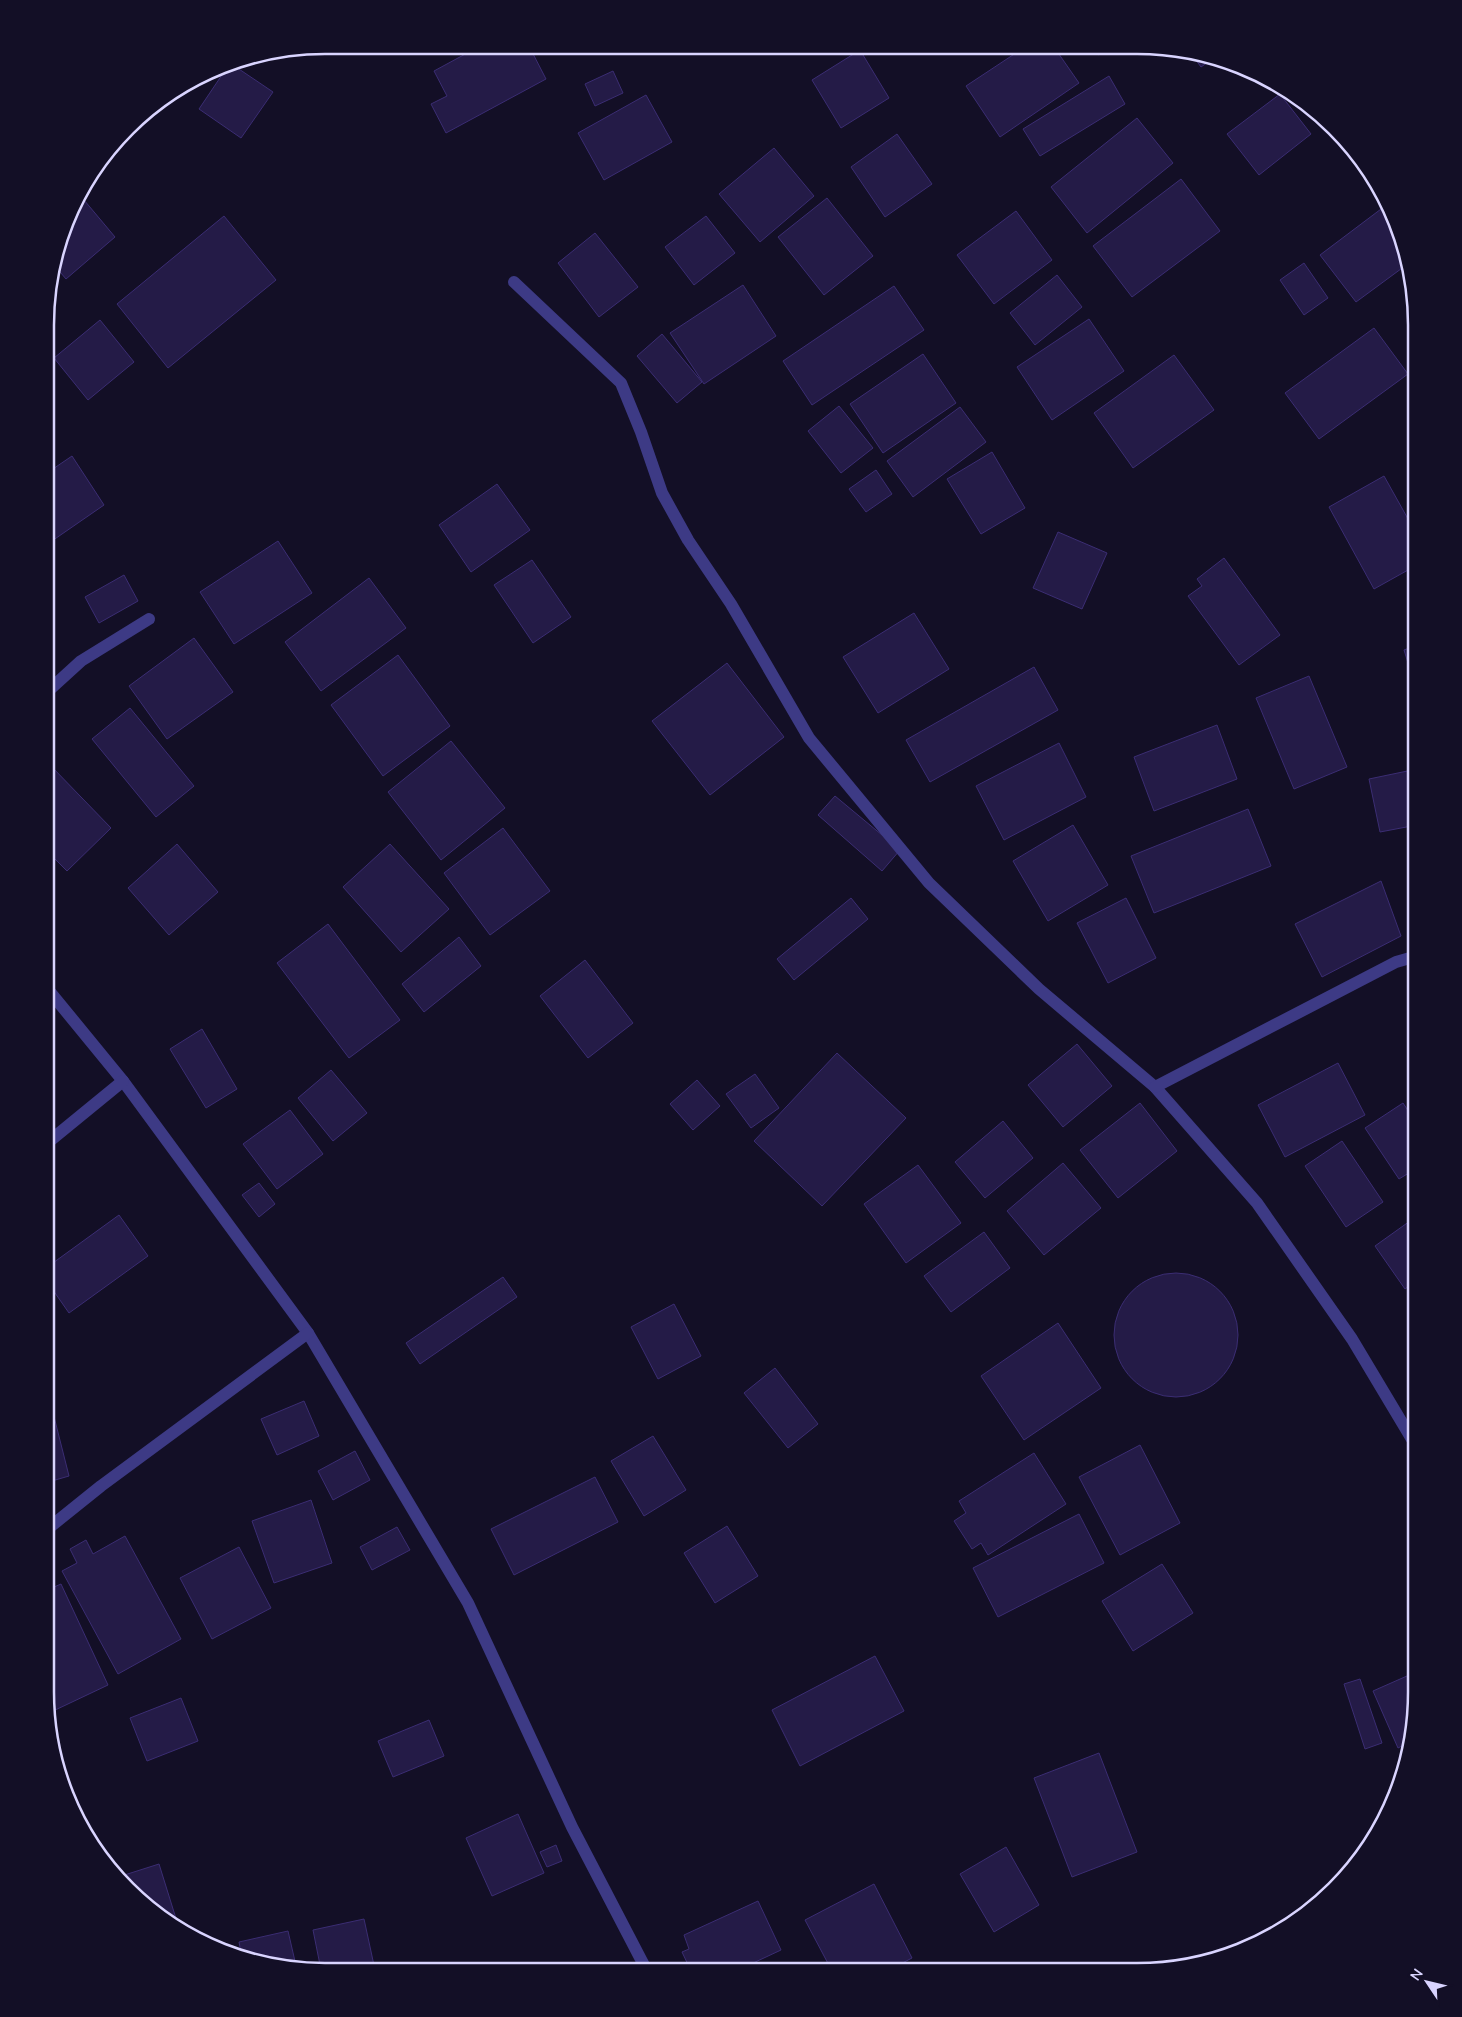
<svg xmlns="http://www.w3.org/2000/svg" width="1462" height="2017" font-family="Mulish,sans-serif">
  <rect width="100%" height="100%" fill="#130f26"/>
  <g fill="#241b47" stroke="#3b2d73">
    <path d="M482 45 529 46 546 79 446 133 431 104 447 96 434 71Z"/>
    <path d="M1025 47H1054L1079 83 1000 137 966 86Z"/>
    <path d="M1092 47H1109L1098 55Z"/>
    <path d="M860 50 889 98 841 128 812 80Z"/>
    <path d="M1190 52 1214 58 1201 67Z"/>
    <path d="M230 63 273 92 241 138 199 109Z"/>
    <path d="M613 71 623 93 595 106 585 84Z"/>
    <path d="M1109 76 1125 104 1040 156 1023 129Z"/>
    <path d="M1280 94 1311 134 1259 175 1227 134Z"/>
    <path d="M646 95 672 142 604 180 578 133Z"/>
    <path d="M1137 118 1173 163 1087 233 1051 187Z"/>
    <path d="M897 134 932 184 885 217 851 167Z"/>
    <path d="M774 148 814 196 760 242 719 194Z"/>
    <path d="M1181 179 1220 231 1132 297 1093 246Z"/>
    <path d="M827 198 873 256 824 295 778 237Z"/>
    <path d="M84 200 115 237 66 279 55 266 74 209Z"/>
    <path d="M1389 203 1408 253 1409 263 1356 302 1320 255Z"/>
    <path d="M1016 211 1052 260 994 304 957 255Z"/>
    <path d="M224 216 276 280 168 368 117 304Z"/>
    <path d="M706 216 735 253 694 285 665 247Z"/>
    <path d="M595 233 638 287 599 317 558 263Z"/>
    <path d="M1304 263 1328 298 1304 315 1280 280Z"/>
    <path d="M1057 275 1082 307 1035 345 1010 313Z"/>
    <path d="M743 285 776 336 704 384 670 333Z"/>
    <path d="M894 286 924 330 812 405 783 361Z"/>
    <path d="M1089 319 1124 371 1052 420 1017 367Z"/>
    <path d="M100 320 134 362 88 400 54 358Z"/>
    <path d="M1374 328 1408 374 1319 439 1285 393Z"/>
    <path d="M662 334 702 382 677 403 637 356Z"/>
    <path d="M923 354 956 403 883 453 850 404Z"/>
    <path d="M1174 355 1214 410 1133 468 1094 413Z"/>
    <path d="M839 406 873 448 841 473 808 431Z"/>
    <path d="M960 407 986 442 913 497 887 461Z"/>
    <path d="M992 452 1025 508 981 534 947 479Z"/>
    <path d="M72 456 104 505 49 543 47 539V473Z"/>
    <path d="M876 470 892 494 866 512 849 489Z"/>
    <path d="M1384 476 1417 535V565L1374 589 1329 507Z"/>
    <path d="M497 484 530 530 471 572 439 525Z"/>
    <path d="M1058 532 1107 553 1082 609 1033 588Z"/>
    <path d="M278 541 312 593 234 644 200 592Z"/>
    <path d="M1224 558 1280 635 1239 665 1188 596 1202 586 1197 579Z"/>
    <path d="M532 560 571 617 533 643 494 585Z"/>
    <path d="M124 575 138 601 99 623 85 597Z"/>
    <path d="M369 578 406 628 321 691 285 642Z"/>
    <path d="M914 613 949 669 878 713 843 657Z"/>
    <path d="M194 638 233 692 167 739 129 686Z"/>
    <path d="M1417 645V692L1404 650Z"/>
    <path d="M398 655 450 726 383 776 331 705Z"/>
    <path d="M727 663 784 737 710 795 652 721Z"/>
    <path d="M1034 667 1058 710 930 782 906 740Z"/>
    <path d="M1309 676 1347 767 1294 789 1256 698Z"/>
    <path d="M130 708 194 786 156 817 92 739Z"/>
    <path d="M1217 725 1237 779 1154 811 1134 757Z"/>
    <path d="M451 741 505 808 441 860 388 792Z"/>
    <path d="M1059 743 1086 797 1004 840 976 786Z"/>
    <path d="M51 766 111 828 67 871 46 850 47 771Z"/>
    <path d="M1417 769V825L1380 832 1369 779Z"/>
    <path d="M835 796 900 850 882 871 818 815Z"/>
    <path d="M1248 809 1271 866 1154 913 1131 856Z"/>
    <path d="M1073 825 1108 885 1048 921 1013 861Z"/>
    <path d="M503 828 550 891 490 935 444 873Z"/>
    <path d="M177 844 218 892 169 935 128 888Z"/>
    <path d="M390 844 449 909 401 952 343 887Z"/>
    <path d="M1381 881 1401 936 1322 977 1295 924Z"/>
    <path d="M851 898 868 919 794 980 777 959Z"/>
    <path d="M1126 898 1156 958 1108 983 1077 923Z"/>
    <path d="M328 924 400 1020 349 1058 277 963Z"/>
    <path d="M459 937 481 966 424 1012 402 984Z"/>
    <path d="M585 960 633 1023 588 1058 540 996Z"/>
    <path d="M202 1029 237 1089 206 1108 170 1049Z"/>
    <path d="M1077 1044 1112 1086 1063 1127 1028 1085Z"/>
    <path d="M837 1053 906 1118 822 1206 754 1141Z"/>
    <path d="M1338 1063 1365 1115 1285 1157 1258 1105Z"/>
    <path d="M331 1070 367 1113 333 1141 298 1098Z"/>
    <path d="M755 1074 779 1108 751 1128 726 1094Z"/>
    <path d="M697 1080 720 1106 693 1130 670 1104Z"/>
    <path d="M1140 1103 1177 1151 1118 1198 1080 1150Z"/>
    <path d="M1403 1103 1417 1124V1168L1399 1179 1365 1128Z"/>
    <path d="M290 1110 323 1154 277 1189 243 1144Z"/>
    <path d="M1003 1121 1033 1158 985 1198 955 1162Z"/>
    <path d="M1342 1141 1383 1202 1346 1227 1305 1166Z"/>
    <path d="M1063 1163 1101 1208 1044 1255 1007 1211Z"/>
    <path d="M918 1165 961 1223 906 1263 864 1204Z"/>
    <path d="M259 1183 275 1204 259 1217 242 1195Z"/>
    <path d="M119 1215 148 1256 69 1313 46 1280V1268Z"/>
    <path d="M1417 1216V1280L1405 1289 1375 1246Z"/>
    <path d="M984 1232 1010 1268 951 1312 924 1276Z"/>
    <circle cx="1176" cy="1335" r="62"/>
    <path d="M503 1277 517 1297 420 1364 406 1343Z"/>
    <path d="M674 1304 701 1356 658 1379 631 1327Z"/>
    <path d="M1058 1323 1101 1388 1024 1440 981 1376Z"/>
    <path d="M775 1368 818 1424 788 1448 744 1393Z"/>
    <path d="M46 1385 69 1476 45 1483Z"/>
    <path d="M304 1401 319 1436 277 1455 261 1419Z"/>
    <path d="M653 1436 686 1490 644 1516 611 1461Z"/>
    <path d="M1140 1445 1180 1523 1120 1555 1079 1477Z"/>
    <path d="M355 1451 370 1480 333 1500 318 1471Z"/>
    <path d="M1034 1453 1066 1504 988 1555 981 1543 972 1549 954 1521 966 1513 959 1501Z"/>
    <path d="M595 1477 618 1522 514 1575 491 1529Z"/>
    <path d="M311 1500 332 1563 274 1583 252 1521Z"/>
    <path d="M1079 1514 1104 1563 998 1617 973 1568Z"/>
    <path d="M727 1526 758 1576 715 1603 684 1553Z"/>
    <path d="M397 1527 410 1550 372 1570 360 1547Z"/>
    <path d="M125 1536 181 1639 118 1674 62 1571 77 1563 70 1549 86 1540 93 1554Z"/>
    <path d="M239 1547 271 1608 212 1639 180 1578Z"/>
    <path d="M1162 1564 1193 1613 1133 1651 1102 1601Z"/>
    <path d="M61 1584 108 1685 51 1712 46 1700 45 1693V1591Z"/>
    <path d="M875 1656 904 1711 800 1766 772 1710Z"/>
    <path d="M1416 1672V1711L1410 1742 1398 1748 1373 1691Z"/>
    <path d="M1360 1679 1382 1743 1365 1749 1344 1684Z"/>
    <path d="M181 1698 198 1741 147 1761 130 1718Z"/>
    <path d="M429 1720 444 1756 393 1777 378 1741Z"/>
    <path d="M1099 1753 1137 1852 1072 1877 1034 1778Z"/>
    <path d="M518 1814 544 1873 492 1896 466 1838Z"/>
    <path d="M556 1845 562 1861 547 1867 540 1852Z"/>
    <path d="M1006 1847 1039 1905 994 1932 960 1874Z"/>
    <path d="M159 1864 178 1925 173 1927 115 1878Z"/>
    <path d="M874 1884 912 1958 887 1971H832L805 1920Z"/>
    <path d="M758 1901 781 1950 736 1971H691L682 1952 689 1949 684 1935Z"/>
    <path d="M364 1919 375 1970H321L313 1930Z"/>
    <path d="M288 1931 297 1970H288L242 1957 239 1942Z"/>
    <path d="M612 1964 614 1971 593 1970Z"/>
  </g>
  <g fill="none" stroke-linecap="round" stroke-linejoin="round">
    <g stroke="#3d3a85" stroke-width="12">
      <path d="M514 282 621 383 641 432 662 493 688 540 731 604 809 738 929 883 1039 989 1155 1087 1257 1203 1352 1339 1416 1446"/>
      <path d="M47 692 81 661 149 619"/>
      <path d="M46 987 123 1081 308 1333 468 1603 572 1827 647 1971"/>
      <path d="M1155 1087 1396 962 1417 956"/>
      <path d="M46 1144 123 1081"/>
      <path d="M45 1531 101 1486 308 1333"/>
    </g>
  </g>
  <path d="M0 0H1462V2017H0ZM325 54H1137A271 271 0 0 1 1408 325V1692A271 271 0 0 1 1137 1963H325A271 271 0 0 1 54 1692V325A271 271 0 0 1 325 54Z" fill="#130f26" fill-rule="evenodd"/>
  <path fill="none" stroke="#d9d4ff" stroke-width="2.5" d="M325 54H1137A271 271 0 0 1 1408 325V1692A271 271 0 0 1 1137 1963H325A271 271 0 0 1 54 1692V325A271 271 0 0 1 325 54Z"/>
  <g transform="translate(1427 1982) rotate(305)" stroke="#130f26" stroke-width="4" paint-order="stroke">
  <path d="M0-4L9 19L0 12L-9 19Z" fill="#d9d4ff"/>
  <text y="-8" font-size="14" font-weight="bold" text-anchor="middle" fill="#d9d4ff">N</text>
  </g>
</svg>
